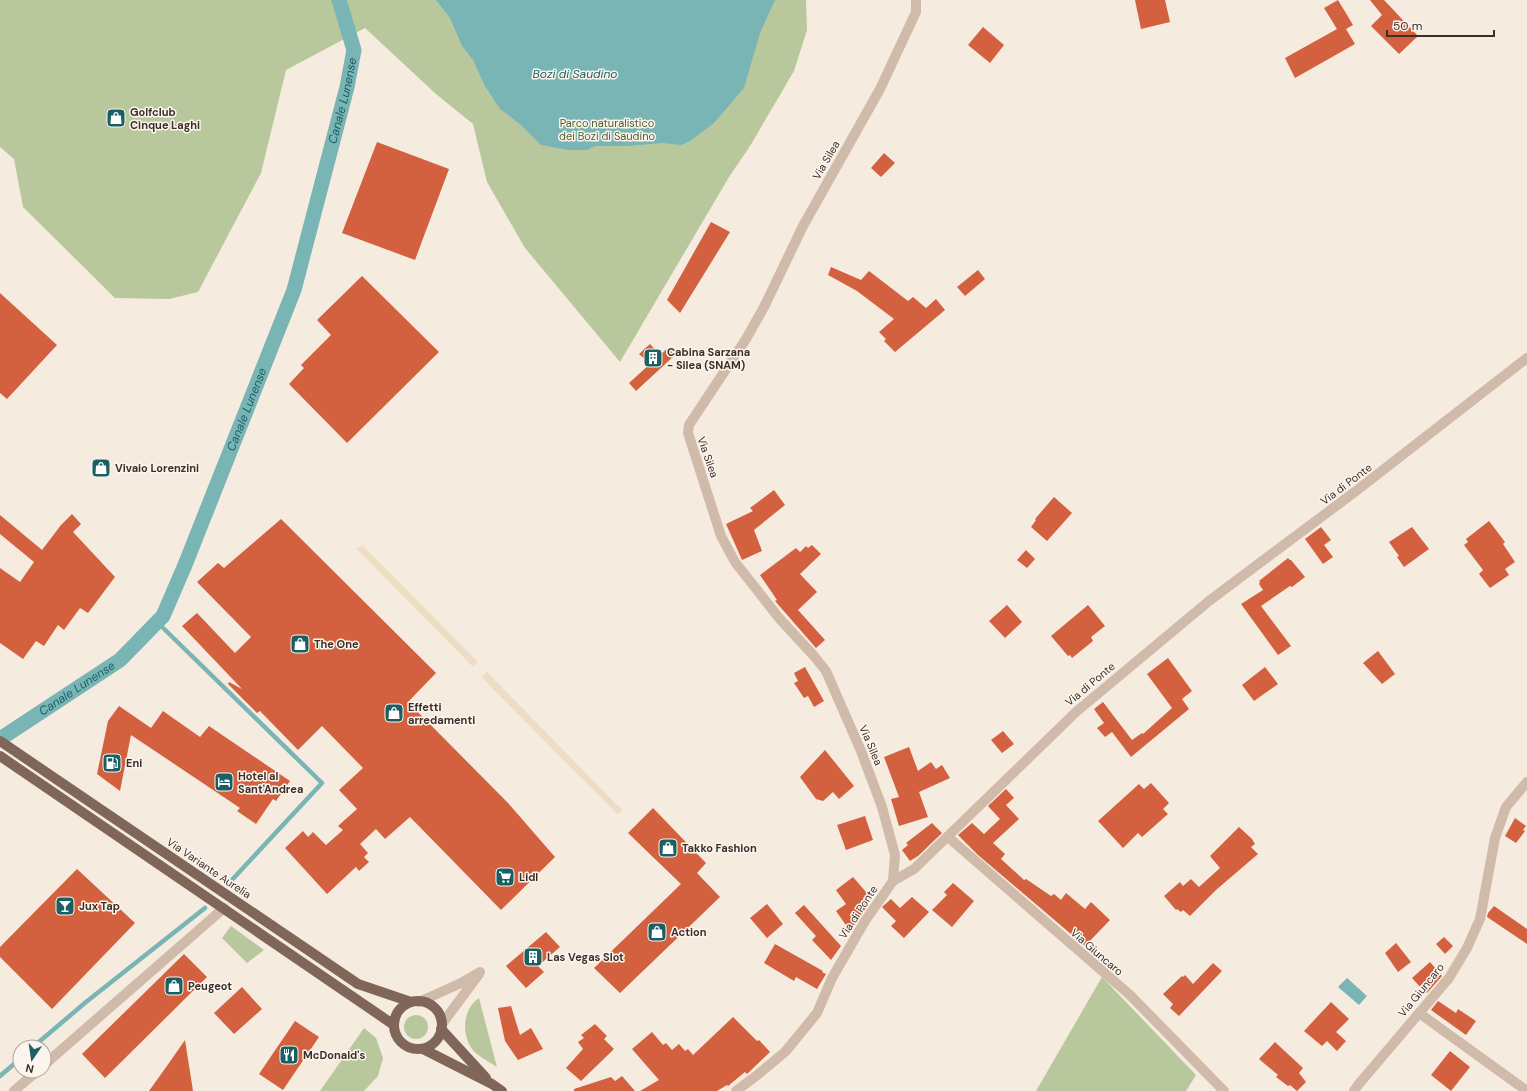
<svg xmlns="http://www.w3.org/2000/svg" width="1527" height="1091" font-family="'DM Sans',sans-serif">
  <rect width="100%" height="100%" fill="#f6ebdf"/>
  <g fill="#b9c79d">
    <path d="M0 0H806L807 30 794 71 750 146 729 177 620 362 525 248 487 182 473 124 436 94 365 28 286 70 261 173 198 292 169 299 115 298 23 207 14 159 0 147Z"/>
    <path d="M231 926 264 950 247 963 222 938Z"/>
    <path d="M1102 977 1196 1075 1186 1091H1036Z"/>
    <path d="M479 998 497 1067C491 1063 476 1055 472 1049 461 1033 463 1009 479 998Z"/>
    <circle cx="416" cy="1027" r="12"/>
    <path d="M364 1028 376 1038 383 1058 378 1076 364 1091H320Z"/>
  </g>
  <g fill="#efdcc4">
    <path d="M362 545 478 662 473 667 357 549Z"/>
    <path d="M487 672 615 803 623 810 617 814 489 685 482 677Z"/>
  </g>
  <g fill="#7ab5b6">
    <path d="M436 0H775L760 33 744 88 714 123 690 141 681 145 663 143 627 146H595L587 150H568L541 145 521 125 500 109 485 86 473 60 462 46 450 18Z"/>
    <path d="M1347 978 1367 996 1359 1005 1338 987Z"/>
  </g>
  <g fill="none" stroke-linecap="round" stroke-linejoin="round">
    <g stroke="#7ab5b6" stroke-width="4.5">
      <path d="M157 622 322 783 230 882"/>
      <path d="M33 1047 86 1002 205 908"/>
      <path d="M0 1076 20 1059"/>
    </g>
    <path stroke="#7ab5b6" stroke-width="15" id="s1" d="M0 739 120 660 163 616 185 565 294 290 347 87 354 50 339 0"/>
  </g>
  <g fill="#d3613f">
    <path d="M1135 0H1165L1170 22 1141 29Z"/>
    <path d="M1338 0 1353 25 1346 29 1355 44 1295 78 1285 58 1337 29 1324 8Z"/>
    <path d="M1370 0H1384L1418 36 1399 54 1371 26 1382 15Z"/>
    <path d="M983 27 1004 45 990 63 968 45Z"/>
    <path d="M377 142 449 169 415 260 342 233Z"/>
    <path d="M884 153 895 163 881 177 871 168Z"/>
    <path d="M711 222 730 232 680 313 667 300Z"/>
    <path d="M831 267 861 280 869 271 908 301 913 297 926 308 936 299 945 310 895 352 884 341 886 339 879 332 894 319 857 291 828 275Z"/>
    <path d="M978 270 985 279 965 296 957 287Z"/>
    <path d="M362 276 439 352 347 443 289 384 304 368 301 365 331 335 317 320Z"/>
    <path d="M0 293 57 345 7 399 0 393Z"/>
    <path d="M650 344 660 355 668 348 675 355 636 391 629 383 650 364 639 354Z"/>
    <path d="M774 490 785 505 754 530 762 551 742 560 726 524 753 511 750 508Z"/>
    <path d="M1054 497 1072 513 1047 541 1031 527 1036 520 1035 519Z"/>
    <path d="M72 514 81 524 73 532 115 577 88 613 80 608 64 630 58 625 44 646 36 641 23 659 0 643V568L20 582 34 562 0 534V515L42 550 61 525Z"/>
    <path d="M281 519 436 673 408 702 508 803 555 857 501 910 410 817 385 839 376 829 360 844 368 853 364 857 369 862 359 871 356 867 327 894 285 848 303 831 308 837 313 832 326 845 343 830 338 826 357 809 339 790 363 768 322 726 298 750 260 711 257 713 228 684 229 682 242 689 182 626 197 613 235 653 251 637 197 582 218 563 224 568Z"/>
    <path d="M1489 521 1505 542 1503 544 1515 562 1505 569 1509 575 1490 588 1479 574 1483 570 1464 545 1468 542 1466 539Z"/>
    <path d="M1321 527 1331 540 1324 545 1333 557 1323 564 1305 539Z"/>
    <path d="M1412 527 1429 549 1404 567 1397 557 1399 556 1389 542Z"/>
    <path d="M812 545 821 554 800 574 817 592 798 610 825 640 816 648 775 601 777 600 760 575 796 548 800 552 806 546 808 548Z"/>
    <path d="M1026 550 1035 559 1027 568 1017 560Z"/>
    <path d="M1288 558 1290 560H1291L1305 577 1292 587 1290 586 1261 606 1291 646 1278 655 1241 604 1263 590 1259 584 1260 582 1259 581Z"/>
    <path d="M1007 605 1022 622 1005 638 989 621Z"/>
    <path d="M1088 605 1105 626 1091 637 1093 641 1072 658 1070 655 1068 656 1051 636Z"/>
    <path d="M1378 651 1395 674 1382 684 1363 663Z"/>
    <path d="M1168 658 1192 691 1182 699 1189 709 1131 757 1112 732 1105 737 1097 728 1104 723 1094 709 1103 702 1132 740 1142 733 1143 734 1172 708 1147 674Z"/>
    <path d="M805 667 824 701 814 707 808 696 804 698 794 683 798 681 794 673Z"/>
    <path d="M1265 667 1278 684 1254 701 1242 685Z"/>
    <path d="M119 706 151 728 163 711 200 737 209 726 290 781 276 801 273 799 256 824 237 811 240 808 131 735 120 791 97 774 108 721Z"/>
    <path d="M1003 731 1014 744 1002 753 991 740Z"/>
    <path d="M909 747 918 771 931 762 936 769 942 765 950 778 919 792 928 817 899 826 891 799 899 797 884 757Z"/>
    <path d="M825 750 854 786 839 799 833 792 823 801 816 799 800 777Z"/>
    <path d="M1151 783 1169 803 1163 809 1168 814 1142 837 1138 833 1123 848 1098 821 1139 784 1144 789Z"/>
    <path d="M1006 789 1014 798 1006 805 1019 819 993 843 1005 854 1001 859 1024 880 1026 879 1051 896 1054 894 1061 900 1066 893 1085 909 1091 902 1110 920 1085 946 978 855 958 835 972 823 984 834 1000 819 988 806Z"/>
    <path d="M653 808 706 863 697 873 720 897 620 993 594 968 681 884 628 833Z"/>
    <path d="M865 816 873 840 846 850 837 825Z"/>
    <path d="M1515 818 1526 826 1523 830 1525 831 1516 843 1505 836Z"/>
    <path d="M932 823 942 833 918 856 910 861 902 850 908 845 906 843Z"/>
    <path d="M1239 827 1252 839 1255 844 1251 847 1258 854 1216 890 1190 916 1183 910 1181 912 1177 909 1176 910 1164 896 1180 882 1183 886 1191 879 1199 887 1220 868 1210 856Z"/>
    <path d="M77 869 135 923 52 1009 0 957V947Z"/>
    <path d="M853 877 872 899 850 931 836 911 846 904 836 890Z"/>
    <path d="M953 883 974 901 952 927 932 910 947 895 944 892Z"/>
    <path d="M912 897 929 912 904 938 891 926 896 921 882 907 891 899 900 908Z"/>
    <path d="M767 904 783 924 767 938 750 918Z"/>
    <path d="M804 905 841 946 831 960 812 940 816 936 795 913Z"/>
    <path d="M1494 906 1527 929V944L1487 917 1488 913Z"/>
    <path d="M546 932 560 947 538 966 544 972 526 988 506 966Z"/>
    <path d="M1444 937 1453 946 1445 954 1436 944Z"/>
    <path d="M1396 943 1411 962 1398 972 1385 953Z"/>
    <path d="M775 944 823 971 822 972 826 974 817 989 796 977 794 981 764 963Z"/>
    <path d="M184 954 207 977 105 1078 82 1054Z"/>
    <path d="M1430 962 1442 976 1427 993 1423 987 1421 988 1412 978Z"/>
    <path d="M1213 963 1222 971 1179 1016 1170 1008 1173 1004 1163 994 1182 976 1183 977 1185 975 1193 984Z"/>
    <path d="M242 987 262 1009 234 1034 214 1013Z"/>
    <path d="M1438 1001 1456 1013 1458 1009 1476 1021 1466 1035 1431 1010Z"/>
    <path d="M1331 1002 1349 1019 1336 1032 1346 1041 1337 1051 1327 1041 1322 1046 1304 1031Z"/>
    <path d="M511 1006 520 1035 531 1028 543 1049 518 1060 505 1041 498 1008Z"/>
    <path d="M733 1017 757 1041 759 1040 770 1052 747 1074 745 1072 728 1086 727 1085 717 1091H640L659 1080 632 1049 652 1032 663 1045 666 1043 672 1050 679 1044 685 1051 688 1049 693 1055Z"/>
    <path d="M295 1021 319 1037 283 1090 259 1074Z"/>
    <path d="M595 1024 607 1036 604 1039 614 1049 581 1081 566 1068 583 1049 578 1042 584 1038 581 1035Z"/>
    <path d="M185 1040 193 1091H149L169 1063Z"/>
    <path d="M1275 1042 1303 1068 1299 1073 1306 1082 1297 1091 1290 1085 1288 1086 1276 1077 1278 1075 1259 1059Z"/>
    <path d="M1450 1051 1470 1067 1451 1091 1431 1075Z"/>
    <path d="M622 1076 635 1091H574V1089L611 1077 615 1081Z"/>
  </g>
  <g fill="none" stroke-linecap="round" stroke-linejoin="round">
    <g stroke="#d0baa9" stroke-width="10">
      <path d="M948 837 1130 995 1224 1091"/>
      <path d="M893 881 895 855 882 807 861 751 826 671 814 656 779 618 735 562 721 536 688 433 689 425 746 339 764 307 803 226 880 89 916 12V0"/>
      <path d="M419 1002 461 983 480 972"/>
      <path d="M1419 1013 1527 1091"/>
      <path d="M442 1024 479 974"/>
      <path d="M44 1065 224 908"/>
      <path d="M14 1091 37 1071"/>
      <path d="M736 1091 756 1076 785 1052 817 1013 832 978 865 921 893 881 914 869 1076 712 1209 601 1356 491 1527 358"/>
      <path d="M1354 1091 1358 1085 1449 978 1467 948 1480 919 1495 838 1506 807 1527 782"/>
    </g>
    <g stroke="#806559" stroke-width="10">
      <path d="M0 741 358 984 411 1002"/>
      <path d="M0 756 394 1025"/>
      <circle cx="418" cy="1025" r="24"/>
      <path d="M441 1029 486 1078"/>
      <path d="M423 1049 492 1084 502 1091"/>
    </g>
  </g>
  <defs>
    <symbol id="shop-square" viewBox="-11 -11 22 22"><rect x="-9" y="-9" width="18" height="18" rx="4" fill="#195f63" stroke="#fcf5ed"/><path d="M-5-2.5h2.3a2.7 3.5 0 0 1 5.4 0H5L5.5 6h-11ZM-1.5-2.5h3a1.5 2.3 0 0 0-3 0Z" fill="#fff"/></symbol>
    <symbol id="building-square" viewBox="-11 -11 22 22"><rect x="-9" y="-9" width="18" height="18" rx="4" fill="#195f63" stroke="#fcf5ed"/><path d="M-4-6H4V6H1V3H-1V6H-4ZM-2.5-4.3h1.7v1.8h-1.7ZM.8-4.3h1.7v1.8H.8ZM-2.5-1h1.7V.8h-1.7ZM.8-1h1.7V.8H.8Z" fill="#fff"/></symbol>
    <symbol id="fuel-square" viewBox="-11 -11 22 22"><rect x="-9" y="-9" width="18" height="18" rx="4" fill="#195f63" stroke="#fcf5ed"/><path d="M-5.5-6h7V0h2V4h1.3V-2.5L3-4.5l.8-.8L6-3V5H2.5V1h-1V6h-7ZM-4.2-4.7v3.2H.2V-4.7Z" fill="#fff"/></symbol>
    <symbol id="hotel-square" viewBox="-11 -11 22 22"><rect x="-9" y="-9" width="18" height="18" rx="4" fill="#195f63" stroke="#fcf5ed"/><path d="M-6-4.5h1.5V1H6V5H4.5V3h-9V5H-6ZM-4 0a1.8 1.8 0 1 1 3.6 0ZM.5 0V-2.5h3Q6-2.5 6 0Z" fill="#fff"/></symbol>
    <symbol id="supermarket-square" viewBox="-11 -11 22 22"><rect x="-9" y="-9" width="18" height="18" rx="4" fill="#195f63" stroke="#fcf5ed"/><path d="M-6-5.5h2.5l.6 2H6L4.5 2H-2.5L-4.4-4H-6ZM-1.5 3.2a1.3 1.3 0 1 0 .1 0ZM3 3.2a1.3 1.3 0 1 0 .1 0Z" fill="#fff"/></symbol>
    <symbol id="bar-square" viewBox="-11 -11 22 22"><rect x="-9" y="-9" width="18" height="18" rx="4" fill="#195f63" stroke="#fcf5ed"/><path d="M-6-5H6L.8 .8V4.5H3.5V6h-7V4.5H-.8V.8Z" fill="#fff"/></symbol>
    <symbol id="restaurant-square" viewBox="-11 -11 22 22"><rect x="-9" y="-9" width="18" height="18" rx="4" fill="#195f63" stroke="#fcf5ed"/><path d="M-5-6h1v4h1v-4h1v4h1v-4h1v5L-1.5 .5V6h-2V.5L-5-1ZM5-6V6H3V1.5H1.5Q1.5-4 5-6Z" fill="#fff"/></symbol>
  </defs>
  <g fill-rule="evenodd">
    <use href="#shop-square" x="105" y="107" width="22" height="22"/>
    <use href="#building-square" x="642" y="347" width="22" height="22"/>
    <use href="#shop-square" x="90" y="457" width="22" height="22"/>
    <use href="#shop-square" x="289" y="633" width="22" height="22"/>
    <use href="#shop-square" x="383" y="702" width="22" height="22"/>
    <use href="#fuel-square" x="101" y="752" width="22" height="22"/>
    <use href="#hotel-square" x="213" y="771" width="22" height="22"/>
    <use href="#shop-square" x="657" y="837" width="22" height="22"/>
    <use href="#supermarket-square" x="494" y="866" width="22" height="22"/>
    <use href="#bar-square" x="54" y="895" width="22" height="22"/>
    <use href="#shop-square" x="646" y="921" width="22" height="22"/>
    <use href="#building-square" x="522" y="946" width="22" height="22"/>
    <use href="#shop-square" x="163" y="975" width="22" height="22"/>
    <use href="#restaurant-square" x="278" y="1044" width="22" height="22"/>
  </g>
  <g text-anchor="middle" dominant-baseline="central" stroke-width="3" stroke-linejoin="round" paint-order="stroke">
    <g font-size="11" font-weight="bold" fill="#3c2f29" stroke="#fcf5ed" text-anchor="start">
      <text x="130" y="112">Golfclub<tspan x="130" dy="13">Cinque Laghi</tspan></text>
      <text x="667" y="352">Cabina Sarzana<tspan x="667" dy="13">- Silea (SNAM)</tspan></text>
      <text x="115" y="468">Vivaio Lorenzini</text>
      <text x="314" y="644">The One</text>
      <text x="408" y="707">Effetti<tspan x="408" dy="13">arredamenti</tspan></text>
      <text x="126" y="763">Eni</text>
      <text x="238" y="776">Hotel al<tspan x="238" dy="13">Sant'Andrea</tspan></text>
      <text x="682" y="848">Takko Fashion</text>
      <text x="519" y="877">Lidl</text>
      <text x="79" y="906">Jux Tap</text>
      <text x="671" y="932">Action</text>
      <text x="547" y="957">Las Vegas Slot</text>
      <text x="188" y="986">Peugeot</text>
      <text x="303" y="1055">McDonald's</text>
    </g>
    <g font-size="11" fill="#4b5e2a" stroke="#fcf5ed">
      <text x="607" y="123">Parco naturalistico<tspan x="607" dy="13">dei Bozi di Saudino</tspan></text>
    </g>
    <g font-size="11" fill="#3c2f29" stroke="#fcf5ed">
      <text transform="translate(826 160) rotate(-60)">Via Silea</text>
      <text transform="translate(708 457) rotate(71)">Via Silea</text>
      <text transform="translate(1346 484) rotate(-37)">Via di Ponte</text>
      <text transform="translate(1090 684) rotate(-40)">Via di Ponte</text>
      <text transform="translate(871 745) rotate(67)">Via Silea</text>
      <text transform="translate(209 868) rotate(34)">Via Variante Aurelia</text>
      <text transform="translate(858 912) rotate(-57)">Via di Ponte</text>
      <text transform="translate(1097 952) rotate(41)">Via Giuncaro</text>
      <text transform="translate(1421 990) rotate(-51)">Via Giuncaro</text>
    </g>
    <g font-size="12" font-style="italic" fill="#195f63" stroke="#fcf5ed">
      <text x="575" y="74">Bozi di Saudino</text>
      <text stroke="none"><textPath href="#s1" startOffset="752">Canale Lunense</textPath></text>
      <text stroke="none"><textPath href="#s1" startOffset="428">Canale Lunense</textPath></text>
      <text stroke="none"><textPath href="#s1" startOffset="92">Canale Lunense</textPath></text>
    </g>
  </g>
  <g transform="translate(32 1059) rotate(193)"><circle r="19" fill="#fcf5ed" stroke="#afa69f"/>
  <path d="M0-3L7 15L0 10L-7 15Z" fill="#195f63"/>
  <text y="-6" font-size="11" font-weight="bold" text-anchor="middle" fill="#3c2f29">N</text>
  </g>
  <path d="M1387 30v6h107v-6" fill="none" stroke="#3c2f29" stroke-width="2"/>
  <text x="1393" y="30" font-size="12" fill="#3c2f29" stroke="#fcf5ed" stroke-width="3" paint-order="stroke">50 m</text>
</svg>
